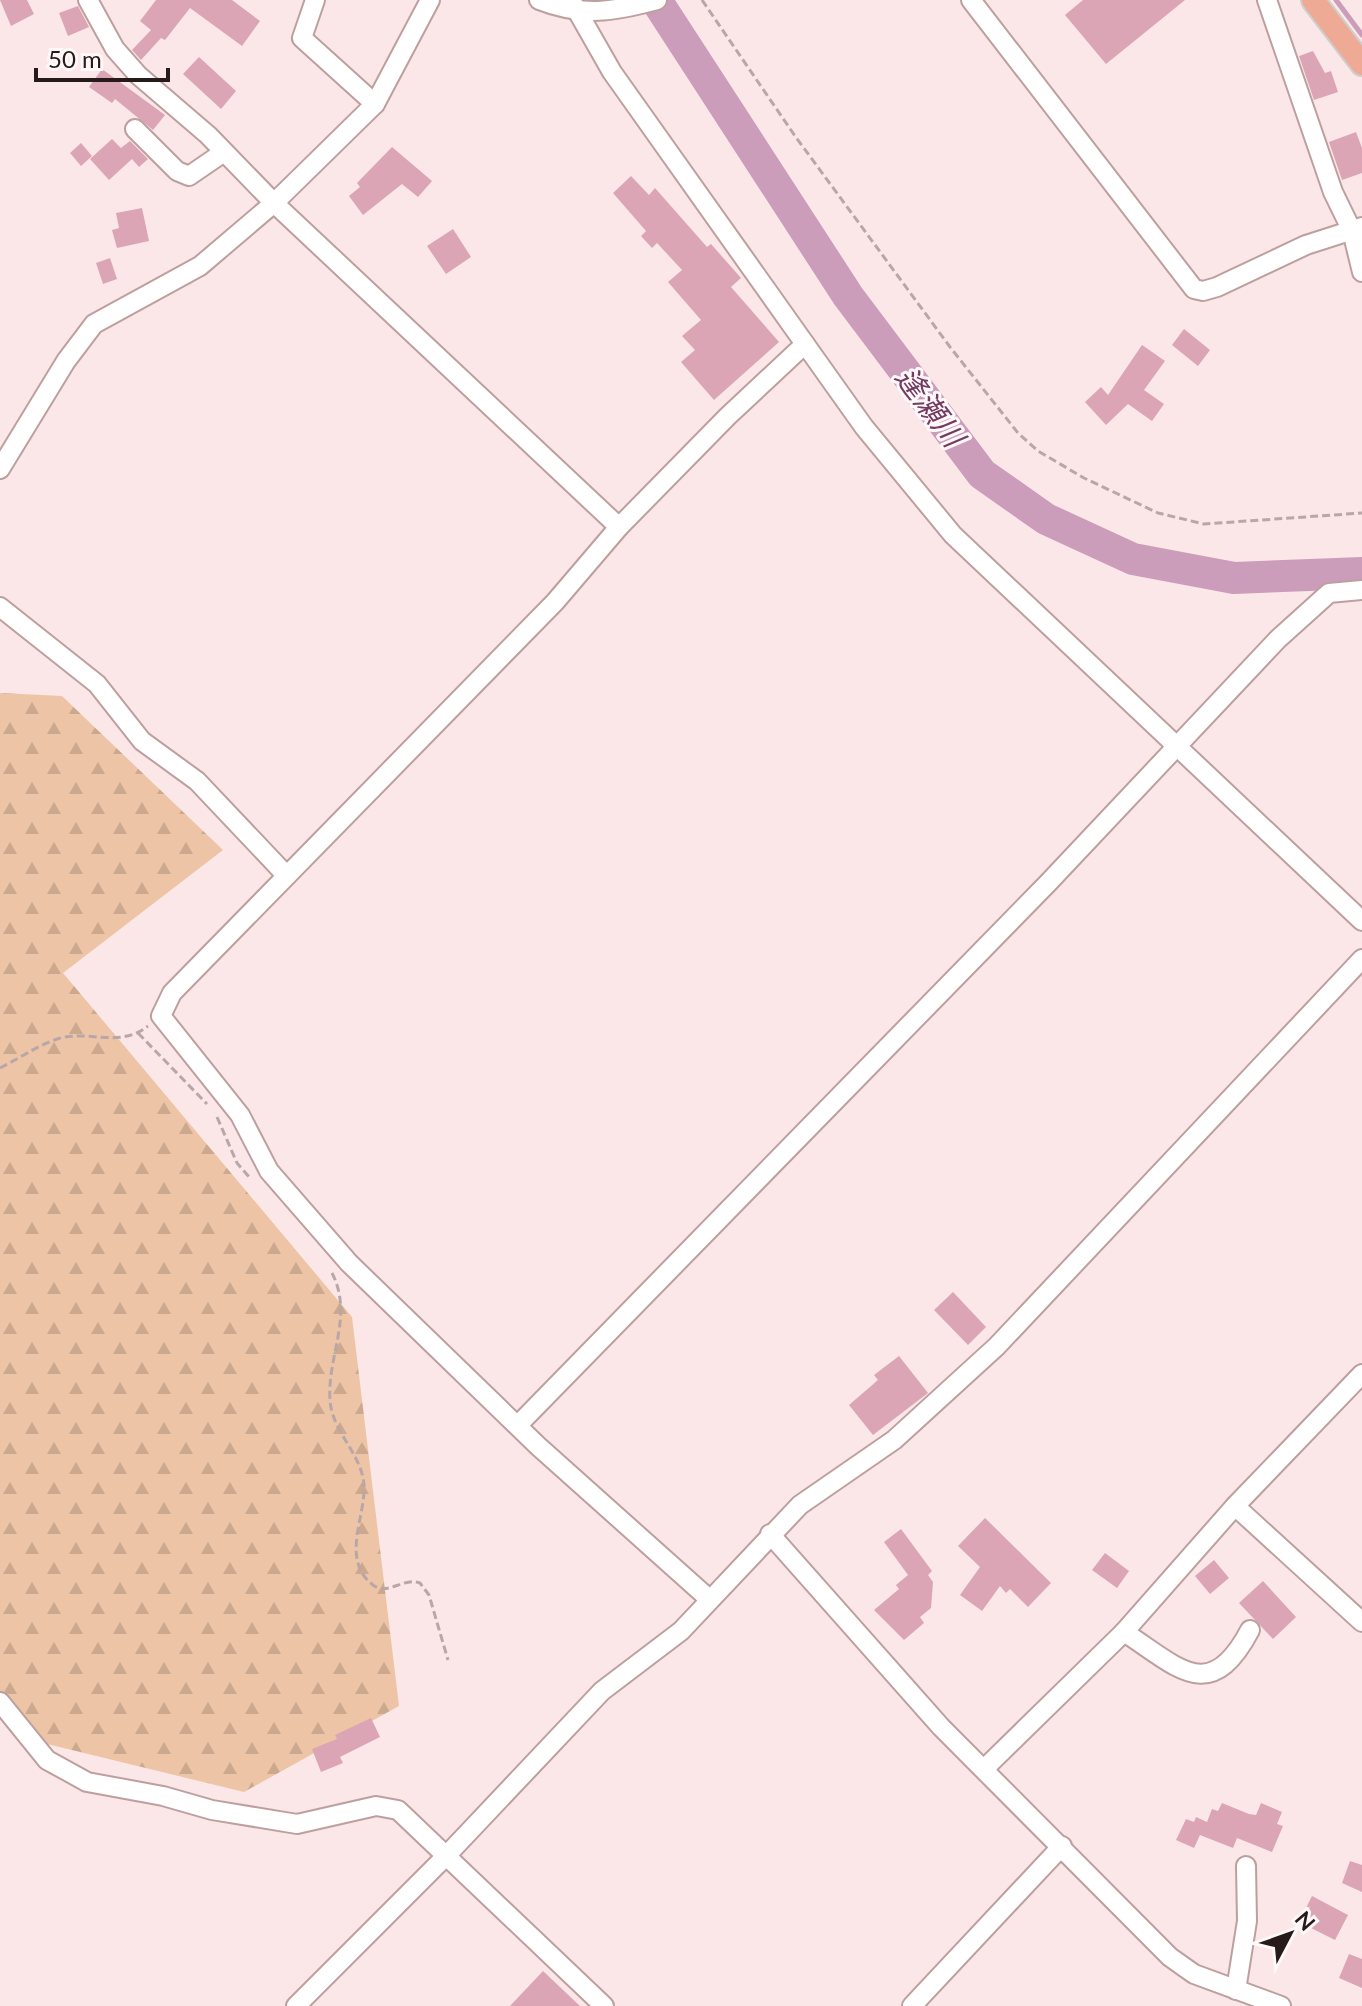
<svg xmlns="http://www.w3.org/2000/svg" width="1362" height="2006" font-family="Lato,'Noto Sans JP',sans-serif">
  <defs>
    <pattern id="forest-firs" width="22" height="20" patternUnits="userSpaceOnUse" patternTransform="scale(2)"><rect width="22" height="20" fill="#edc4a6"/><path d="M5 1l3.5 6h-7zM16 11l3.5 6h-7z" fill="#cba88e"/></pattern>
  </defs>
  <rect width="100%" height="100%" fill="#fbe7e7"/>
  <path fill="url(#forest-firs)" d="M0 693 62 696 223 850 63 973 352 1317 399 1706 244 1792 39 1742 0 1703Z"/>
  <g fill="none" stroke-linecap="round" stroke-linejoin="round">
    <path stroke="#cb9dbb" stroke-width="5" d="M1336 0 1362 35"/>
    <path stroke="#cb9dbb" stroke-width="32" d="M656 0 848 296 982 474 1046 519 1133 559 1234 578 1362 573"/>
  </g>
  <g fill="#dba5b5">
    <path d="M0 0H27L34 14 11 26Z"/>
    <path d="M156 0H232L260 21 242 46 190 8 165 40 161 38 141 60 132 50 151 30 140 21Z"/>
    <path d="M1083 0H1185L1106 64 1065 15Z"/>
    <path d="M78 6 89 27 68 36 59 13Z"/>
    <path d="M1313 51 1325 73 1331 71 1338 92 1314 100 1299 56Z"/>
    <path d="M199 57 236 91 221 109 183 74Z"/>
    <path d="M102 69 165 115 153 130 115 99 112 103 89 87Z"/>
    <path d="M1356 132 1362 148V173L1342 180 1329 142Z"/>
    <path d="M112 139 121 148 130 141 148 159 139 167 132 159 109 180 90 159Z"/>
    <path d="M81 143 92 156 81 166 70 153Z"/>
    <path d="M392 147 432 181 418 197 402 184 363 215 349 196 360 187 357 183Z"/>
    <path d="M631 176 649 195 655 188 707 247 711 244 741 278 731 287 779 342 714 400 681 362 695 350 682 336 701 320 668 282 682 270 657 243 652 248 641 236 646 231 613 193Z"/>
    <path d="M142 208 149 241 117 248 112 230 119 228 116 213Z"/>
    <path d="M453 229 471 257 446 274 427 246Z"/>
    <path d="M110 258 117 279 103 284 96 263Z"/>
    <path d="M1184 329 1210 350 1198 366 1172 345Z"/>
    <path d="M1142 345 1165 361 1144 390 1164 404 1152 421 1128 404 1106 425 1085 402 1101 387 1108 395Z"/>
    <path d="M953 1292 986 1327 968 1345 934 1310Z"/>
    <path d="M899 1356 928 1393 873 1435 849 1405 878 1380 874 1375Z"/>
    <path d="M985 1518 1051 1583 1028 1607 1010 1589 1006 1593 1000 1586 982 1611 960 1595 980 1567 958 1546Z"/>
    <path d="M901 1529 932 1571 928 1575 933 1582 931 1608 920 1617 924 1623 904 1640 874 1610 899 1589 896 1585 908 1575 884 1542Z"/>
    <path d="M1105 1553 1129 1571 1117 1588 1092 1570Z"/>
    <path d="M1214 1560 1229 1578 1210 1594 1195 1576Z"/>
    <path d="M1263 1581 1296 1617 1273 1639 1239 1603Z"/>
    <path d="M371 1718 380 1737 340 1757 343 1763 321 1772 312 1749 337 1739 335 1735Z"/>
    <path d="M1222 1803 1249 1814 1256 1815 1261 1803 1282 1812 1277 1824 1283 1826 1272 1852 1237 1838 1233 1848 1200 1835 1194 1848 1176 1840 1186 1819 1194 1822 1196 1817 1207 1822 1212 1809 1218 1811Z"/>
    <path d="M1350 1861 1362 1865V1892L1342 1883Z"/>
    <path d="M1312 1896 1348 1915 1335 1940 1299 1922Z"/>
    <path d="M1349 1954 1362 1959V1988L1339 1978Z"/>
    <path d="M543 1971 580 2006H510Z"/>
  </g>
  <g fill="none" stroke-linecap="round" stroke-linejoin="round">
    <defs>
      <g id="minor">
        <path d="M88 0 115 49 138 75 208 135 274 203 619 527"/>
        <path d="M315 0 302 38 375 104"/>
        <path d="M539 0C582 17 613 12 657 0"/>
        <path d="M571 0 612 72 805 344 864 427 953 535 1362 921"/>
        <path d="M971 0 1194 289 1203 291 1217 287 1306 245 1362 227"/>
        <path d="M1267 0 1333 192 1352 231 1362 272"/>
        <path d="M135 129 177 171 189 176 224 152"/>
        <path d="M0 469 66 361 94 324 200 266 274 203 375 104 430 0"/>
        <path d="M0 607 97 684 142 741 197 781 286 875"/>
        <path d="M518 1425 1048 883 1278 639 1329 593 1362 590"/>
        <path d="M1235 1506 1362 1622"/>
        <path d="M770 1534 941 1727 1170 1957 1194 1974 1281 2006"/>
        <path d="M708 1598 538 1446 349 1263 269 1171 240 1115 161 1016 172 993 555 602 619 527 728 416 805 344"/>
        <path d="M1124 1632C1178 1667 1210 1706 1250 1630"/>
        <path d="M0 1702 47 1760 87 1782 163 1796 212 1810 297 1824 376 1806 398 1810 604 2006"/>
        <path d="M984 1769 1124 1632 1235 1506 1362 1374"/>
        <path d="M1236 1990 1247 1921 1246 1866"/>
        <path d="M296 2006 447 1855 602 1691 681 1631 800 1505 894 1440 997 1346 1362 959"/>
        <path d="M912 2006 1062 1846"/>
      </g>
      <path id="major" d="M1313 0 1362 64"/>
    </defs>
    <use href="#minor" stroke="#be9f9f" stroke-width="22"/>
    <use href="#major" stroke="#cfcdcd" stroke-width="26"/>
    <g stroke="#b9a7a7" stroke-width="3" stroke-dasharray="8 4" stroke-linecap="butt">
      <path d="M702 0 795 136 950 347 1018 433 1038 451 1084 478 1158 513 1204 524 1362 513"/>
      <path d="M138 1033 207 1104"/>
      <path d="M0 1068C18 1059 37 1046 57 1039 88 1029 119 1049 148 1026"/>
      <path d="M217 1117 237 1163 251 1179"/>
      <path d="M332 1273C354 1316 327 1356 330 1400 332 1432 362 1454 364 1485 366 1516 340 1560 373 1585 388 1596 403 1577 420 1583L429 1595 448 1660"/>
    </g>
    <use href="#minor" stroke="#fff" stroke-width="18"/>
    <use href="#major" stroke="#efaa95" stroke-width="22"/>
  </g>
  <g text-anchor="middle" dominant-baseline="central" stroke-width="6" stroke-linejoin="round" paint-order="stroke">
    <g font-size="30" font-style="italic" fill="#743a63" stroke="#fff8f8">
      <text transform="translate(931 406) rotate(53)">逢瀬川</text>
    </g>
  </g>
  <g transform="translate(1290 1934) rotate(49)" stroke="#fff8f8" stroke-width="6" paint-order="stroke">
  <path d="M0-6L14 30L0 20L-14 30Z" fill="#261a1a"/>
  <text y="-12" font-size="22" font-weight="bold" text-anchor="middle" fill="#261a1a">N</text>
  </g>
  <path d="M36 68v12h132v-12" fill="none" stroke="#261a1a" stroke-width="4"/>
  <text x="48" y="68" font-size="24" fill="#261a1a" stroke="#fff8f8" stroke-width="6" paint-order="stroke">50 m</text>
</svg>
